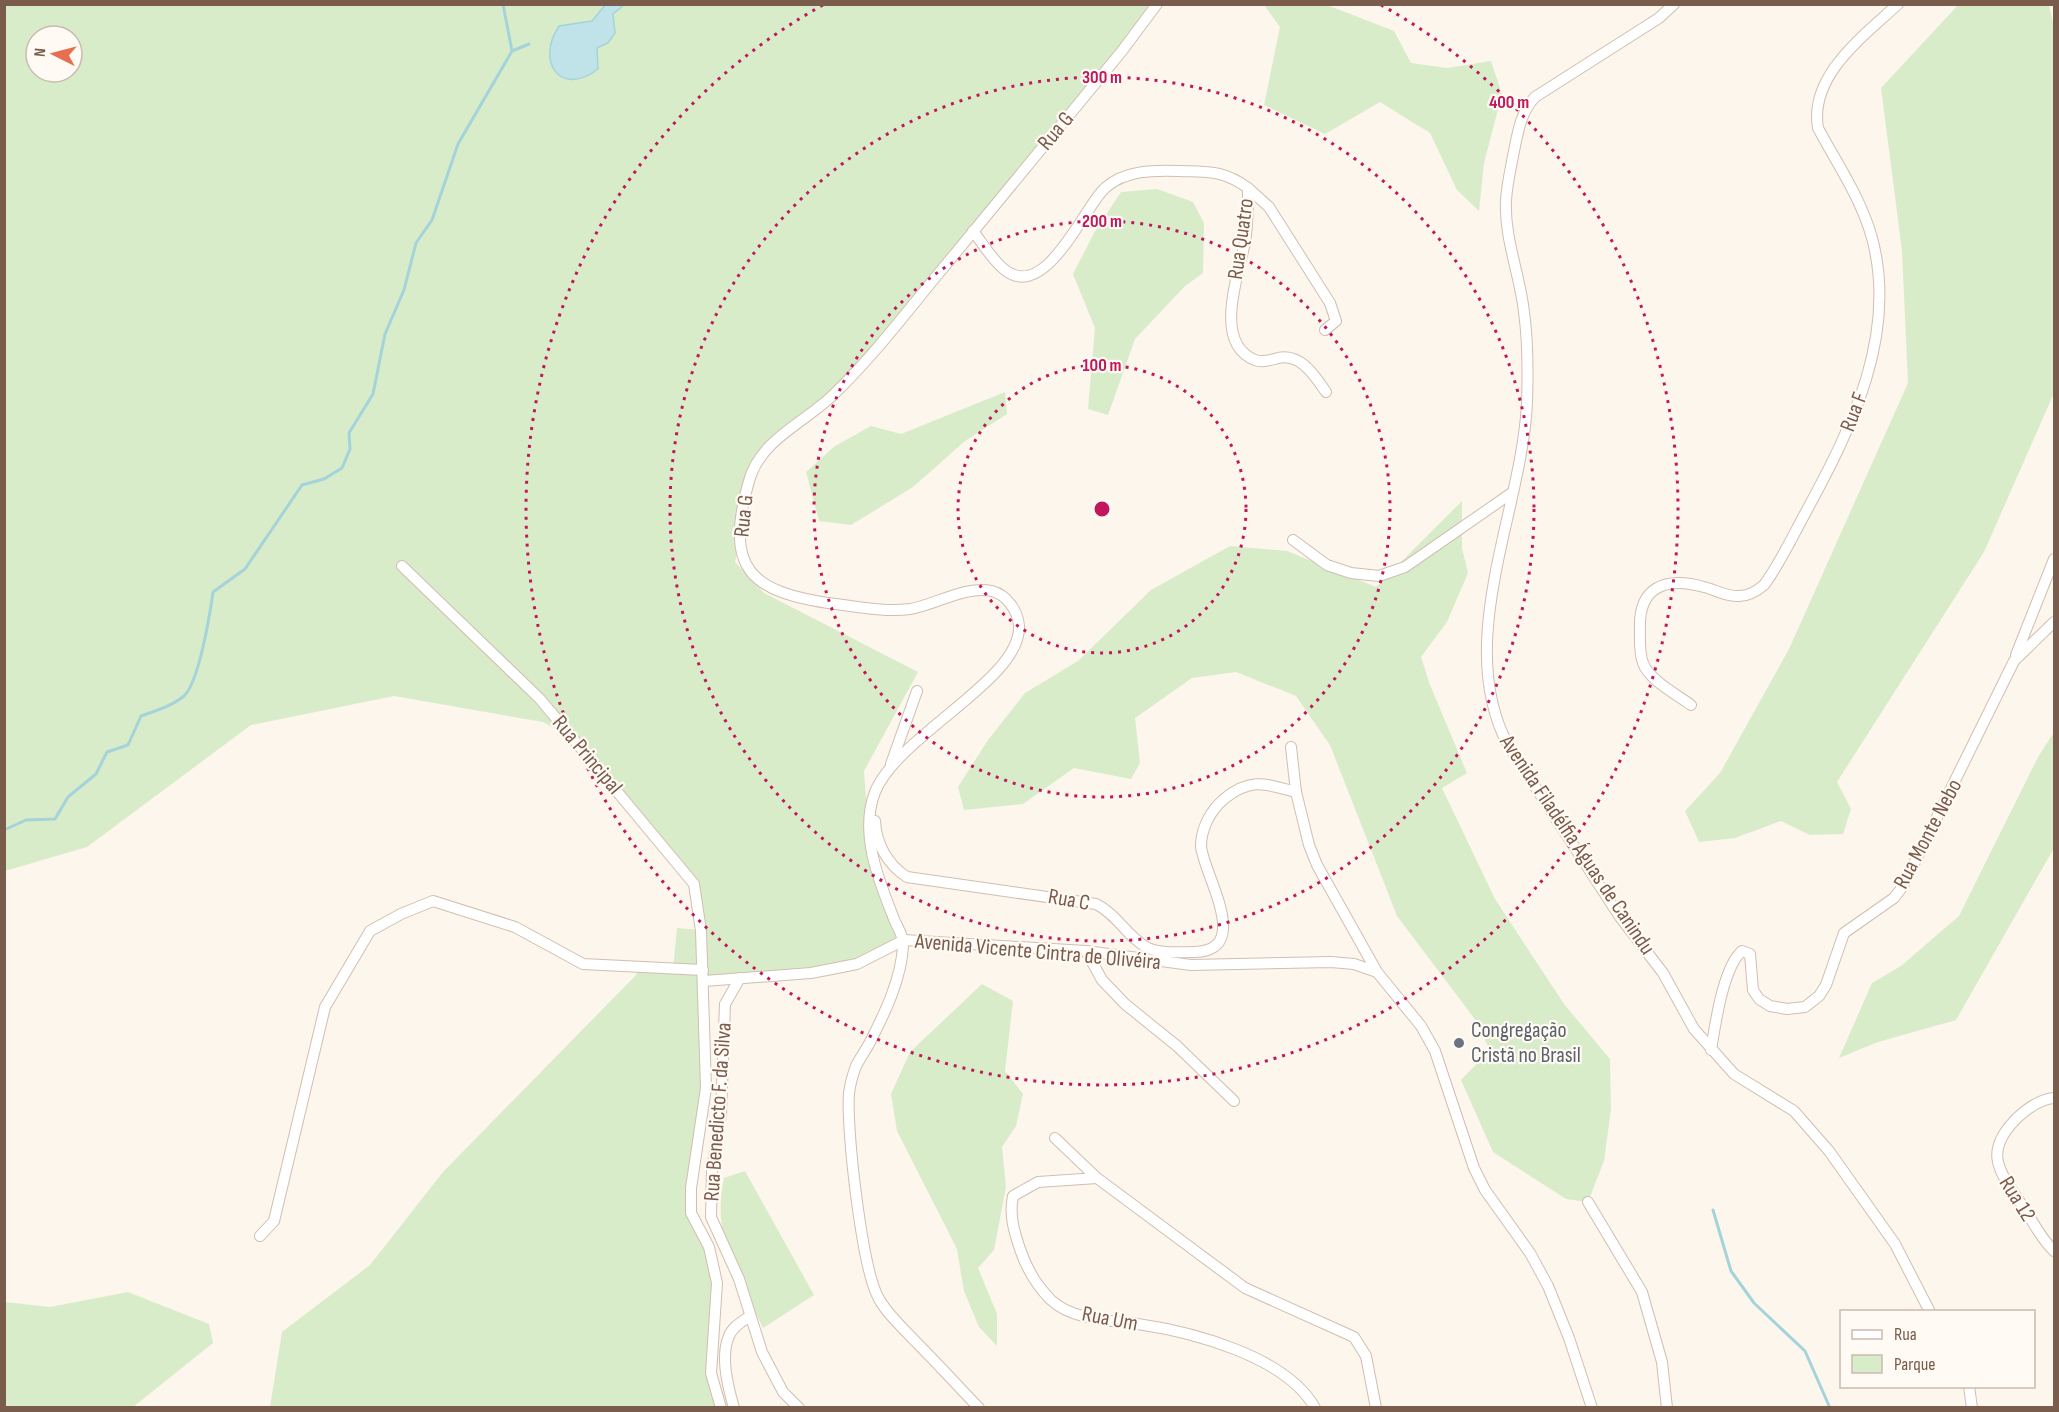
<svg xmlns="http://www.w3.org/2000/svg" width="2059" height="1412" font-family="'Sofia Sans Condensed',sans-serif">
  <rect width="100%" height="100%" fill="#fdf6ec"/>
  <g fill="#d8ecc9" fill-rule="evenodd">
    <path d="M1959 4 2049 5 2054 27V393L1984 552 1837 782 1851 809 1843 834 1810 835 1781 821 1735 838 1699 842 1685 811 1720 773 1789 649 1908 383 1902 251 1881 88Z"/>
    <path d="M4 5H1156L831 397 756 461 735 562 764 593 918 672 864 771 869 843 904 940 857 964 704 981 706 1088 691 1212 717 1283 711 1372 721 1407H270L282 1332 370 1265 443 1172 636 975 639 968 673 969 677 928 700 930 694 884 574 739 543 722 394 696 251 725 87 847 5 871ZM36 36H72V72H36Z"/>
    <path d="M1264 5H1327L1394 31 1411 63 1447 68 1491 61 1502 94 1484 163 1479 211 1457 190 1430 133 1380 102 1325 134 1264 105 1280 27Z"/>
    <path d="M1157 189 1193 202 1204 223 1203 273 1185 286 1135 339 1108 415 1088 409 1095 328 1073 274 1094 233 1121 192Z"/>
    <path d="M1005 392 1007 414 965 441 913 487 851 525 819 521 806 472 835 446 871 426 901 434Z"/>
    <path d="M1462 501V548L1468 573 1447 622 1421 657 1430 685 1467 773 1442 788 1495 899 1564 1004 1610 1059 1611 1109 1604 1161 1588 1202 1566 1199 1493 1152 1461 1080 1490 1050 1474 1018 1397 916 1330 745 1296 696 1236 672 1192 678 1135 718 1140 763 1131 779 1074 768 1023 804 964 810 958 787 988 740 1025 693 1078 661 1151 590 1230 546 1287 551 1376 587Z"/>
    <path d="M2054 732V848L1956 1020 1878 1042 1839 1058 1872 983 1901 966 1959 916 2038 757Z"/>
    <path d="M982 984 1013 1001 1005 1071 1023 1094 1016 1126 1002 1147 1006 1187 994 1250 978 1268 997 1314V1346L979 1327 964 1291 957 1249 897 1131 891 1094 910 1052Z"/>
    <path d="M745 1171 814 1295 763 1328C738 1276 711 1238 724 1178Z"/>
    <path d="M128 1292 209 1324 213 1343 133 1407H5V1302L50 1307Z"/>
  </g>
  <path fill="#bfe3e8" stroke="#a5d3da" stroke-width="1.5" d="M606 4 624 5 613 14 615 33 608 43 597 48 598 69C561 98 535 62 559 26L592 21Z"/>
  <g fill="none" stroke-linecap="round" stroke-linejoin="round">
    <g stroke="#a5d3da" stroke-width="3">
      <path d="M503 4 512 51"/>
      <path d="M4 830 26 820 55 819 68 797 96 774 107 752 128 745 141 716C155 711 172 706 184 696 199 682 210 614 213 592L245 569 302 485 324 479 342 468 350 449 349 433 373 394 385 334 404 290 416 243 432 220 458 144 512 51 529 44"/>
      <path d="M1713 1210 1731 1271 1754 1303 1805 1351 1830 1408"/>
    </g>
    <defs>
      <g id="minor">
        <path d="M1674 4 1659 18 1535 97C1521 112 1518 131 1514 151 1511 167 1507 184 1506 200 1504 238 1520 275 1524 312 1528 341 1528 374 1527 403 1522 511 1453 642 1508 745L1620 917 1663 973 1694 1029 1734 1074 1794 1111 1829 1151 1895 1244 1930 1312"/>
        <path d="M1248 188 1269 207 1330 303 1336 321 1325 330"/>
        <path d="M973 231C983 244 992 260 1005 270 1046 302 1084 207 1105 188 1125 170 1154 170 1179 171 1209 172 1223 170 1248 188 1248 206 1248 224 1245 242 1239 274 1212 343 1255 360 1263 363 1270 360 1278 358 1301 353 1315 376 1326 392"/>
        <path d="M1293 540 1327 565 1351 573 1379 576 1405 567 1513 492"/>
        <path d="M402 566 540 699 694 884 701 931 706 1088 691 1188V1213L709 1247 717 1283 711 1373 721 1408"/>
        <path d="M2016 655 2054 559"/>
        <path d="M1691 705C1676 694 1649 680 1643 663 1639 653 1640 640 1640 630 1638 587 1665 576 1704 587 1716 590 1727 597 1739 596 1749 596 1757 591 1764 585 1781 562 1793 535 1807 510 1852 427 1898 334 1872 238 1861 198 1837 164 1818 128 1809 75 1864 36 1898 4"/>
        <path d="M1291 747 1296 792 1309 845 1317 865 1377 972 1421 1026 1435 1051 1474 1168 1485 1190 1530 1253 1548 1286 1569 1338 1592 1408"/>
        <path d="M891 764 917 691"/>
        <path d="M875 821C876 844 888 865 907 877L1096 904C1117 914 1128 938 1148 948 1162 954 1179 952 1194 952 1254 951 1203 874 1201 846 1201 828 1211 810 1224 799 1251 777 1266 784 1296 792"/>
        <path d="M1086 951 1102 980 1125 1004 1177 1046 1234 1101"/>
        <path d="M740 978 725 1004 721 1114 712 1170 711 1217 739 1279 762 1352 783 1392 799 1408"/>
        <path d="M704 981 811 973 857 964 904 940 1086 951 1191 965 1331 962 1354 964 1377 972"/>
        <path d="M1711 1050C1715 1026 1723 967 1742 951L1750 954 1753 990 1759 999 1770 1006 1787 1009 1805 1007 1819 996 1826 985 1844 933 1894 898 1903 886 2014 661 2054 622"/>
        <path d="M2054 1098C2040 1099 2028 1108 2018 1117 1982 1152 1999 1171 2022 1205 2033 1221 2040 1238 2054 1251"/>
        <path d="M1055 1138 1097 1178 1245 1288 1354 1337 1366 1356 1376 1408"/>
        <path d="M1097 1178 1038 1182 1013 1196C1009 1215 1014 1231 1020 1249 1026 1267 1037 1286 1051 1300 1072 1320 1110 1320 1138 1324 1192 1332 1286 1356 1315 1408"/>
        <path d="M1588 1202 1642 1292 1662 1362 1667 1408"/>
        <path d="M260 1236 274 1221 325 1007 370 931 401 914 433 901 515 927 583 964 703 970"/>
        <path d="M1969 1386 1972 1408"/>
        <path d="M734 1408C728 1387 720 1356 729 1336 732 1327 743 1321 750 1316"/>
        <path d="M979 1408C957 1385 936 1362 914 1340 902 1327 886 1313 878 1297 862 1267 846 1129 849 1093 850 1085 853 1074 856 1066 860 1058 866 1050 870 1042 885 1013 902 977 903 945 904 936 897 927 894 919 879 881 859 833 875 792 898 735 1022 679 1019 626 1018 611 1007 595 992 591 966 585 935 605 910 609 885 612 860 607 835 604 749 592 724 569 749 481 760 440 804 423 832 396 875 355 911 306 949 261 1006 191 1064 121 1122 51L1157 4"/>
      </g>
    </defs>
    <use href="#minor" stroke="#d1beb0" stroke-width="12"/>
    <use href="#minor" stroke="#fff" stroke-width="10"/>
  </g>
  <g fill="none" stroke="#c2185b" stroke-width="3" stroke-dasharray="3 6">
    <circle cx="1102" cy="509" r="144"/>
    <circle cx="1102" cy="509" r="288"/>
    <circle cx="1102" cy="509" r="432"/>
    <path d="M1381 5A576 576 0 1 1 823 5"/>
  </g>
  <circle fill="#6b7280" stroke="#fffaf3" stroke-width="2" cx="1459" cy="1043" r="6"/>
  <g text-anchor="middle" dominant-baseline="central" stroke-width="4.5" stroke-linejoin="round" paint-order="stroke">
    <g font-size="22" fill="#7a5c4d" stroke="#fffaf3">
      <text transform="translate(1056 131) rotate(-50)">Rua G</text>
      <text transform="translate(1241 239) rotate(-82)">Rua Quatro</text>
      <text transform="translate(1854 412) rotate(-69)">Rua F</text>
      <text transform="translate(744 516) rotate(-84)">Rua G</text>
      <text transform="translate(587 755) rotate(50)">Rua Principal</text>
      <text transform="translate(1928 834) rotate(-62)">Rua Monte Nebo</text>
      <text transform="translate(1577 845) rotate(56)">Avenida Filadélfia Águas de Canindu</text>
      <text transform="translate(1069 900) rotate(10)">Rua C</text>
      <text transform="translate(1038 952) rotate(5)">Avenida Vicente Cintra de Olivéira</text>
      <text transform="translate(718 1112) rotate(-86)">Rua Benedicto F. da Silva</text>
      <text transform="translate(2017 1199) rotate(58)">Rua 12</text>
      <text transform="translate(1110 1319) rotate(11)">Rua Um</text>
    </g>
    <g font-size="22" fill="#5b616d" stroke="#fffaf3" text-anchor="start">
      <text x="1471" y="1030">Congregação<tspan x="1471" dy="25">Cristã no Brasil</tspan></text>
    </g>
  </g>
  <circle cx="1102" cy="509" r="9" fill="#c2185b" stroke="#fffaf3" stroke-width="3"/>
  <g font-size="18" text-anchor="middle" font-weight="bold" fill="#c2185b" stroke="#fffaf3" stroke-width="4.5" stroke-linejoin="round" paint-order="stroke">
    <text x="1102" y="83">300 m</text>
    <text x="1509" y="108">400 m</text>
    <text x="1102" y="227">200 m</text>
    <text x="1102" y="371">100 m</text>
  </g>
  <rect width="2059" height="1412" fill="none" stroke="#7a5c4d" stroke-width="12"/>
  <rect x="1840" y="1310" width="195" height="78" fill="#fffaf3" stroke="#cabbb1" stroke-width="1.5"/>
  <rect x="1852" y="1330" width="30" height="9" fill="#ffffff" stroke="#cabbb1" stroke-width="1.5"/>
  <text x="1894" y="1340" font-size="18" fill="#7a5c4d">Rua</text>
  <rect x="1852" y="1355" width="30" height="18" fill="#d8ecc9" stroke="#cabbb1" stroke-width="1.5"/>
  <text x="1894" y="1370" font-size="18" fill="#7a5c4d">Parque</text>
  <g transform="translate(54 54) rotate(276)"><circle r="28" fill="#fffaf3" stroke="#cabbb1" stroke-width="1.5"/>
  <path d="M0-4.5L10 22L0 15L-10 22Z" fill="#e76f51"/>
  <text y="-9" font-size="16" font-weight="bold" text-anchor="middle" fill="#7a5c4d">N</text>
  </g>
</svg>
